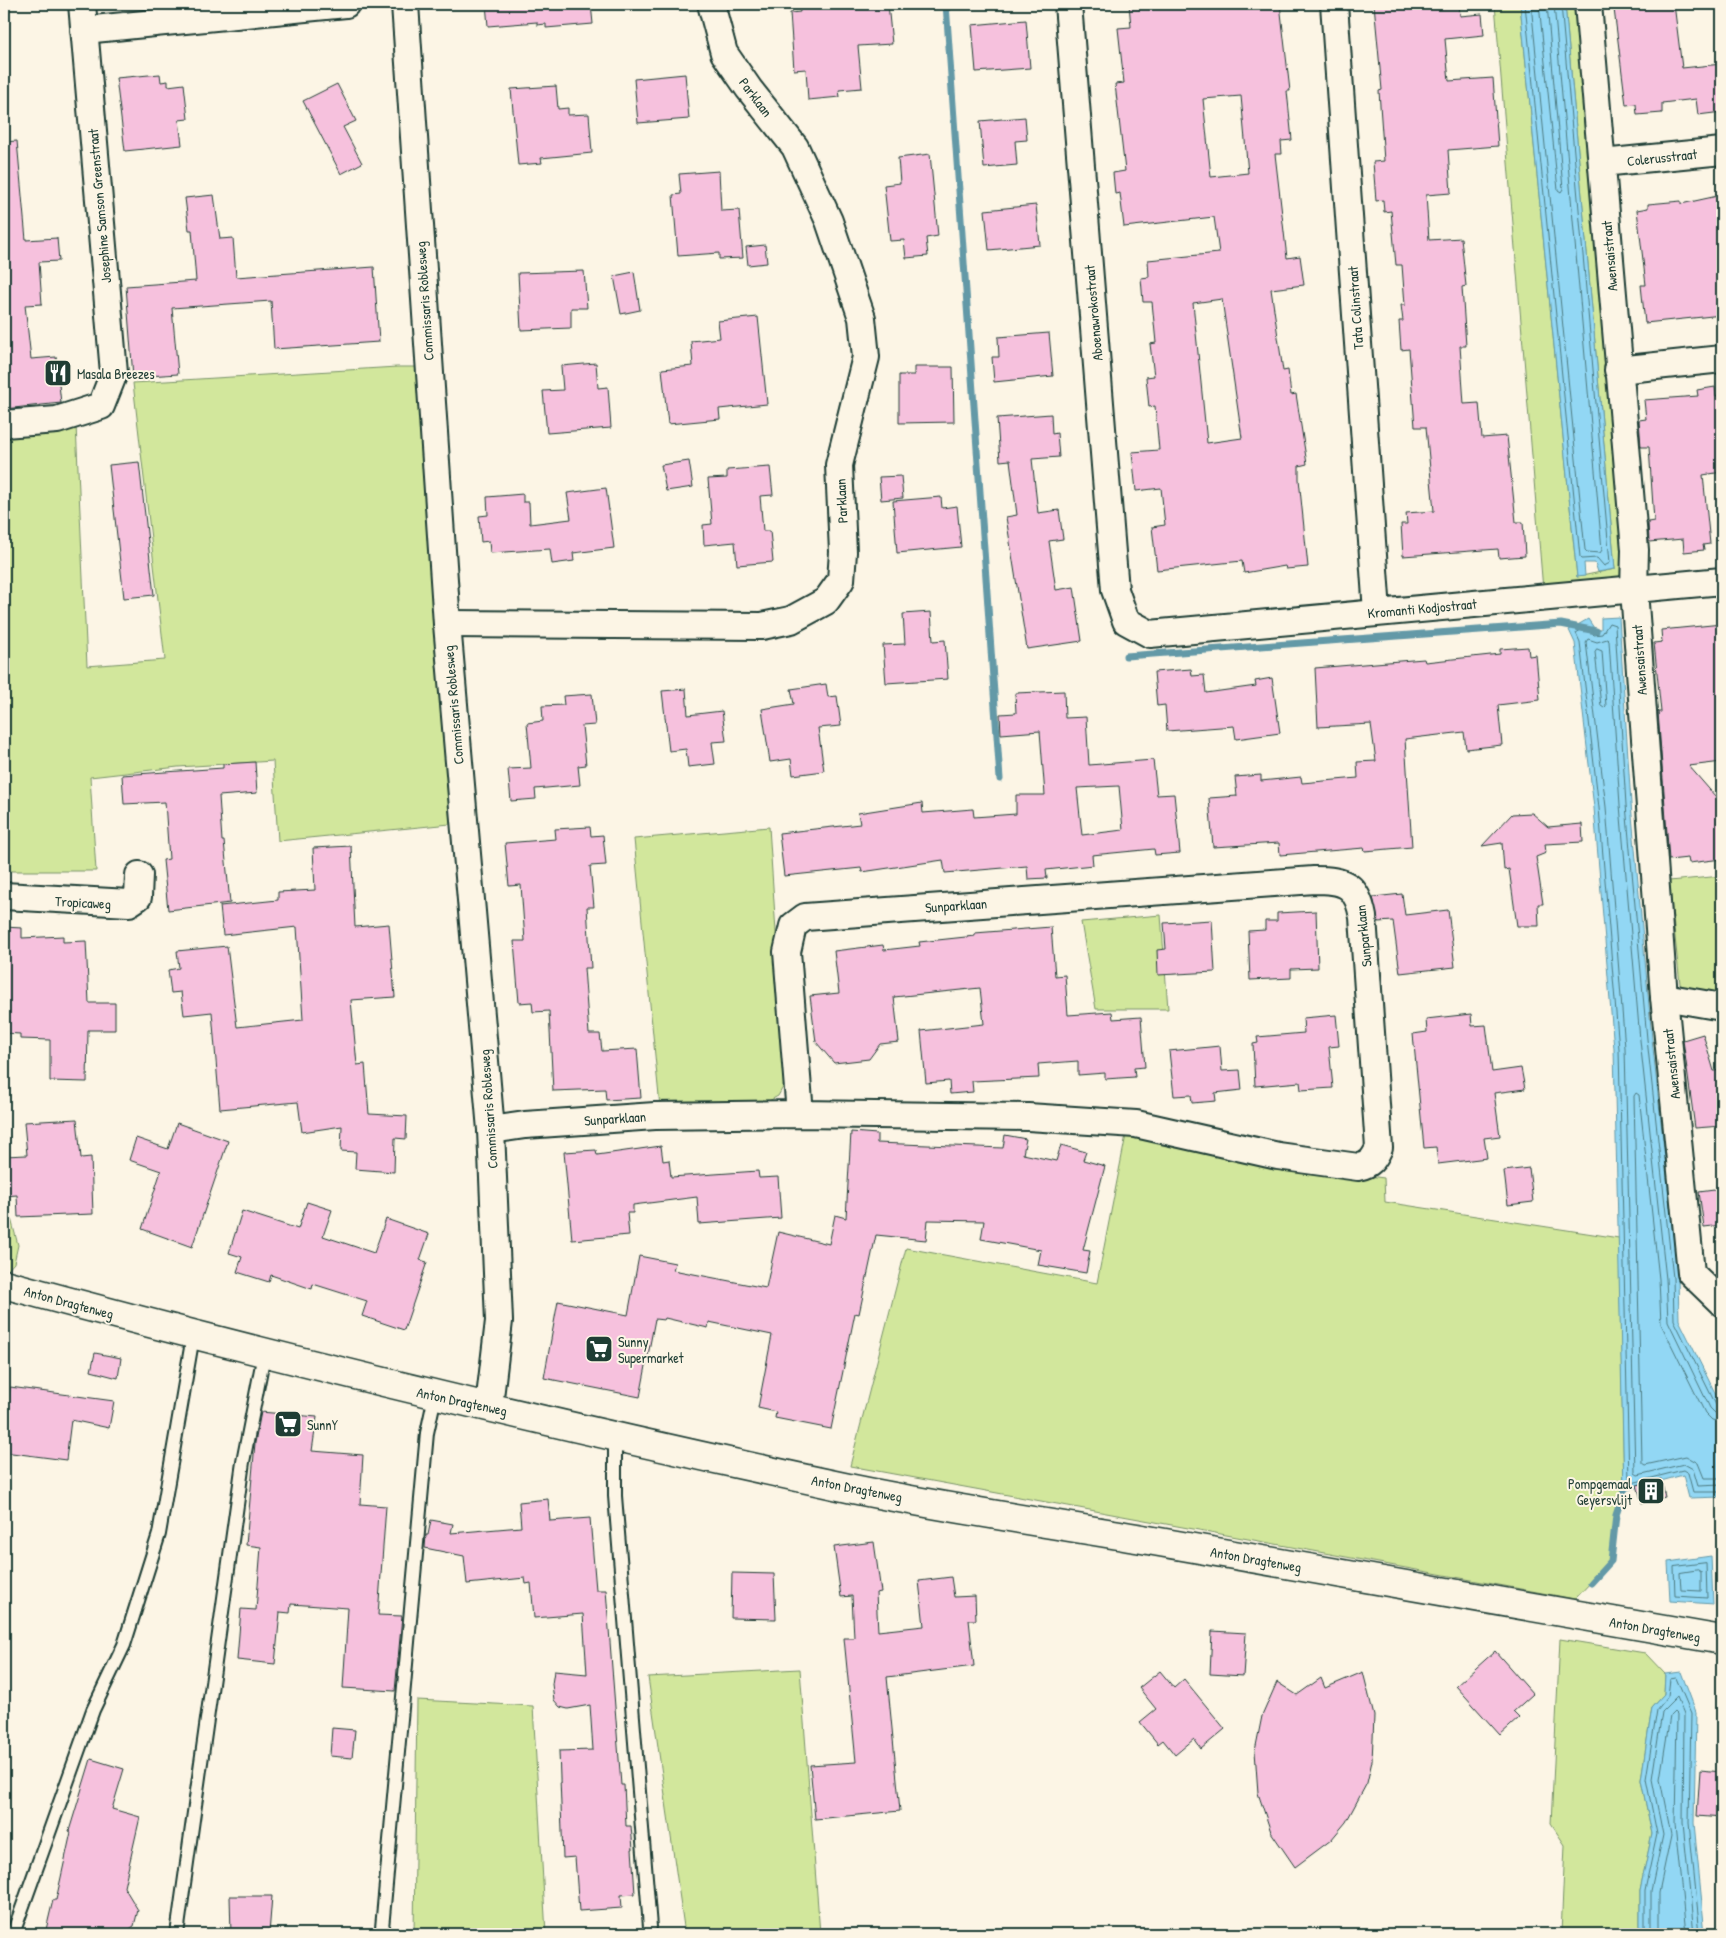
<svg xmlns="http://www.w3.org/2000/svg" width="1726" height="1938" font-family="'Patrick Hand',sans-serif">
  <rect width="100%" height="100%" fill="#fcf5e5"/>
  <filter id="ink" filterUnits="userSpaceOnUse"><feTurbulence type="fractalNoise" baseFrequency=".02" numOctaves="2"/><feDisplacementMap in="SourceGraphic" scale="10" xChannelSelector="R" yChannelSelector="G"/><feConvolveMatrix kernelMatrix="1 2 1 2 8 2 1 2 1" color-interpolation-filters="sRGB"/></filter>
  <g filter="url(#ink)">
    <g fill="#d2e79c" stroke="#789268">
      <path d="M1495 4H1520L1577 577 1615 569 1565 4H1580L1625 577 1543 590Z"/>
      <path d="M397 367H421L450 824 278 841 273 761 178 767 90 777 96 871H4V430L76 425 87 666 165 660 133 383Z"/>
      <path d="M769 827 786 1082 778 1096 763 1104 660 1107 634 839Z"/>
      <path d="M1722 876V999L1688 993 1680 984 1669 881Z"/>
      <path d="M1161 915 1168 1009H1096L1081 922Z"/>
      <path d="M1126 1135 1278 1164 1384 1178 1385 1202 1619 1238 1624 1491 1616 1515 1611 1561 1575 1599 850 1466 906 1248 1097 1283Z"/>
      <path d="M4 1192 18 1245 14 1263 6 1272H4Z"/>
      <path d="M1560 1639 1645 1653 1665 1674 1664 1694 1652 1707 1641 1780 1652 1834 1640 1890V1934H1561L1565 1845 1551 1824Z"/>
      <path d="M800 1669 820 1934H685L648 1677Z"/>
      <path d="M417 1700 533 1706 546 1934H414Z"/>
    </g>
    <g fill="#92d7f4" stroke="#6499a7">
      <path d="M1520 4H1565L1615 569 1598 572 1595 563H1584L1585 576 1577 577Z"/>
      <path d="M1619 617 1631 804 1652 1039 1678 1278 1679 1320 1722 1407V1497L1689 1498 1683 1475 1624 1491 1614 1049 1594 808 1575 643 1569 630 1588 619 1596 631 1601 629V618Z"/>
      <path d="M1711 1556 1713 1604 1670 1601 1668 1562Z"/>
      <path d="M1681 1672 1696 1712 1694 1823 1705 1934H1640V1890L1652 1834 1641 1780 1652 1707 1664 1694 1665 1674Z"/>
    </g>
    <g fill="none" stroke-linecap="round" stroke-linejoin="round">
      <g stroke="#4d7b81" stroke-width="1">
        <path d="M1525 4 1580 557 1582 559 1597 558 1604 566 1610 563 1561 4"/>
        <path d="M1531 4 1585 550 1587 552 1600 553 1602 550 1554 4"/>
        <path d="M1539 4 1558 190 1561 192 1563 189 1547 4"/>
        <path d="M1597 649 1602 651 1606 706 1604 708 1601 706 1595 652Z"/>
        <path d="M1722 1408 1716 1405 1674 1320 1673 1278 1647 1039 1626 805 1615 625 1609 623 1602 634 1594 635 1586 627 1576 633 1580 642 1599 808 1619 1049 1629 1481 1632 1483 1683 1470 1688 1473 1693 1492H1722"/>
        <path d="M1722 1414 1715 1413 1710 1408 1668 1321 1666 1279 1640 1040 1620 805 1609 641 1607 639 1597 642 1588 639 1586 642 1606 807 1625 1048 1635 1473 1638 1475 1684 1464 1693 1469 1698 1486 1722 1485"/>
        <path d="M1722 1422 1712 1420 1705 1413 1661 1324 1659 1279 1639 1095 1636 1093 1634 1096 1642 1463 1645 1465 1686 1456 1698 1463 1704 1478H1722"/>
        <path d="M1706 1563 1707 1598 1675 1596 1674 1567Z"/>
        <path d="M1698 1570 1701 1572V1591L1681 1590 1680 1573Z"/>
        <path d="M1645 1934V1890L1657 1834 1646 1779 1657 1710 1668 1696 1670 1679 1676 1678 1691 1713 1689 1823 1700 1934"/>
        <path d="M1651 1934V1891L1663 1835 1652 1779 1662 1712 1677 1697 1684 1714 1683 1823 1694 1934"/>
        <path d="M1659 1934V1892L1671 1835 1660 1779 1670 1716 1674 1712 1677 1715 1675 1824 1686 1934"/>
      </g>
      <g stroke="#6499a7" stroke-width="7">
        <path d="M946 4 1000 779"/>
        <path d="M1126 656 1561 624 1596 631"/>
        <path d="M1591 1583 1611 1561 1616 1515 1624 1491"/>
      </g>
    </g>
    <g fill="#f6c1dd" stroke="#1f3d34" fill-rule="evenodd">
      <path d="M486 4H591L593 24 546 28V24L537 25V22L488 26Z"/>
      <path d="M799 4H888L892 44 858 46 862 88 839 90 840 97 808 100 806 69 794 70 790 13 800 12Z"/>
      <path d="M1129 4H1280L1290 91H1287L1292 140 1281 141 1282 154H1275L1287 258 1300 256 1304 285 1271 289 1283 371 1288 370 1291 395 1296 394 1307 464 1299 466V479L1308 567 1286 569 1285 566 1244 573 1242 561 1157 570 1152 527 1165 525 1161 488 1136 491 1132 452 1159 450 1155 406 1149 407 1146 377 1154 376 1150 344 1156 343 1152 302H1143L1141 278 1149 277 1148 260 1219 253 1214 217 1124 227 1120 193 1115 194 1113 173 1125 171 1115 84 1124 83 1118 28 1131 27ZM1241 96 1248 173 1211 177 1203 99ZM1222 299 1242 438 1207 443 1193 303Z"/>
      <path d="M1374 4H1459L1460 16 1482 14 1484 35 1445 39 1449 81 1493 78 1498 146 1448 150 1451 193 1426 195 1429 240 1461 238 1466 286 1462 287 1466 346H1460L1464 404 1479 403 1482 438 1507 436 1516 522H1523L1525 556 1499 558 1498 549 1403 556 1401 524H1407L1406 513 1434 511 1426 427H1415L1409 349 1401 350 1399 321H1403L1401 305H1405L1402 265H1396L1391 211 1384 212 1383 200 1376 201 1373 162 1384 161 1379 91 1382 90Z"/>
      <path d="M1654 4H1674L1682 68 1722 64V112L1698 115 1696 99 1662 103V113L1637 115 1636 104 1626 105 1614 9Z"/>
      <path d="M1026 20 1030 68 976 72 972 25Z"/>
      <path d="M160 74 161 82 168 81V86L184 84 188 119 179 120 182 145 125 151 116 78Z"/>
      <path d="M685 74 689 119 638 123 634 79Z"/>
      <path d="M337 84 356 121 343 127 362 163 341 174 303 101Z"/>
      <path d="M556 86 558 109 568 108V115L589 114 592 153 541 158 542 163 518 165 511 89Z"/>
      <path d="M1025 117 1027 140 1015 141 1017 165 984 168 980 121Z"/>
      <path d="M17 141 26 240 57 238 59 261 39 262 42 304 25 305 31 359 56 357 61 403 4 409V142Z"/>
      <path d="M930 154 938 236 926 238 928 256 906 258 904 240 890 241 884 185 900 183 898 158Z"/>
      <path d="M719 171 721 211 739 210 743 258 719 259V253L678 256 673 195 681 194 679 174Z"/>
      <path d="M214 195 220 239 233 238 236 277 374 267 379 342 274 349 271 301 172 308 178 374 133 377 126 286 196 281 192 230H189L185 198Z"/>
      <path d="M1722 195V315L1645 323 1641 285H1646L1637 210 1648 208V204L1681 201V204Z"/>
      <path d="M1036 205 1040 245 989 250 985 210Z"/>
      <path d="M765 245 767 263 748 265 746 247Z"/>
      <path d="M584 271 587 308H571V328L521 330 518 273Z"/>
      <path d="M634 272 640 310 621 314 614 276Z"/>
      <path d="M758 317 767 404 719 409 720 419 668 424 662 369 693 366 691 341 720 338 718 321Z"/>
      <path d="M1049 333 1053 376 994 382 992 357H999L998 337Z"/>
      <path d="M596 363 598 388 608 387 611 428 547 433 543 391 563 390 561 366Z"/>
      <path d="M914 367H953L954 422 899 423V375H914Z"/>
      <path d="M1715 387 1716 396 1722 395V472L1703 475 1710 544 1703 545 1704 550 1684 552 1683 539 1649 542 1648 522 1654 521 1649 447H1641L1639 420 1646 419 1644 400 1698 396 1697 390Z"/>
      <path d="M1051 414 1052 434 1057 433 1059 457 1032 459 1038 513 1059 510 1063 539 1049 541 1056 590 1074 587 1082 641 1027 649 1006 517 1017 515 1010 460 1000 461 997 418Z"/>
      <path d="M689 461 693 487 666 491 661 465Z"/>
      <path d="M139 462 154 595 124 598 109 465Z"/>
      <path d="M770 467 773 495 760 496 763 531H770L773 562 737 565 735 542 704 545 703 525 712 524 708 479 727 478V470Z"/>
      <path d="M901 476 903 498 881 500 879 477Z"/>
      <path d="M606 488 614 548 573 553 574 561 552 564 550 549 490 553 489 541 481 542 479 516 488 515 487 497 523 494V502H529L530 524 571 519 567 493Z"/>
      <path d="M941 497 942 508 957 506 961 547 897 553 893 501Z"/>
      <path d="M931 612 933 641 945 640 948 679 886 683 883 645 905 644 903 614Z"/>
      <path d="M1722 624V654H1720L1722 677V762L1689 766 1722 804V859L1689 863 1688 858 1669 860 1658 712H1661L1654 643 1662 642 1661 630Z"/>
      <path d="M1528 647 1529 656 1536 655 1540 700 1498 705 1502 745 1466 749 1464 732 1405 739 1412 847 1365 851 1364 848 1280 855 1279 843 1213 847 1209 798 1237 796 1235 777 1261 775V781L1301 777 1302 783 1358 778 1357 762 1376 761 1371 724 1318 727 1315 668 1424 659 1425 662 1500 654V649Z"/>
      <path d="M1191 669 1192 676 1204 675 1206 693 1256 686 1255 681 1272 678 1280 733 1236 739 1234 726 1167 731 1165 705 1157 706 1154 672Z"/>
      <path d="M826 684 828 697 837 696 841 726 818 728 824 771 793 775 791 759 770 762 762 709 794 704 791 689Z"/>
      <path d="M686 689 688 715 722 711 726 741 712 742 715 764 688 767 686 749 669 751 662 691Z"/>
      <path d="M1064 691 1065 718 1086 717 1089 765 1153 760 1157 795 1174 794 1180 853 1155 855 1154 849 1092 855 1093 865 1046 870 1047 878 1028 879 1027 866 945 873 943 860 862 872 861 868 784 876 779 833 860 824 858 813 922 803 923 813 973 809 974 817 1016 814V795H1045L1040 731 1001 734 1000 714 1016 713 1015 693ZM1119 786 1123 830 1082 835 1077 788Z"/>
      <path d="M592 694 595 725 582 726 586 765 578 766 580 785 535 789 536 799 511 801 508 769 531 768 527 723 543 721 542 706 564 705 563 696Z"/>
      <path d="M255 762 257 793 219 796 222 841H224L230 903 168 910 163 860 169 859 165 802 124 804 122 775 223 768V764Z"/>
      <path d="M1532 813 1548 827 1582 824 1583 842 1545 844 1546 853 1536 857 1543 904H1538L1539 926H1517L1509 869 1504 870 1502 843 1482 846 1512 814Z"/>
      <path d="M590 827 591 836 603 835 606 865 590 866 594 907H587L591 968H584L589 1034H600L602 1051 637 1049 641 1098 606 1100 605 1089 553 1091 549 1011 533 1012 532 1002 519 1003 514 941H525L521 885 509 886 505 843 556 839 555 829Z"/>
      <path d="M351 846 355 927 389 924 395 997 351 1000 357 1065 365 1064 369 1114 407 1116 406 1139 395 1138 394 1172 355 1169 356 1152 341 1151 342 1126 302 1132 298 1102 220 1109 212 1012 184 1015 181 992 171 993 168 970 179 968 177 951 227 946 237 1027 303 1020 297 927 223 935 220 906 278 900V892L315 890 313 848Z"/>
      <path d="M1402 894 1405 915 1448 910 1455 967 1400 973 1393 921 1378 922 1373 897Z"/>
      <path d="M1316 911 1318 968 1291 969V978L1250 980 1248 931 1265 930V921H1277V913Z"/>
      <path d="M1212 920 1215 972 1158 975 1157 950 1166 949 1164 923Z"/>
      <path d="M4 927 22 928V938L63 936V942L86 941 89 1003H115V1030H88L87 1082 50 1081V1040L20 1039V1034L4 1033Z"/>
      <path d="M1051 927 1055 976 1065 975 1068 1015 1112 1012 1113 1019 1141 1017 1145 1067 1134 1068 1135 1077 1105 1079V1073L1078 1075V1061L1038 1064 1039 1078 972 1081 973 1092 950 1094 949 1081 926 1083 921 1031 984 1024 980 988 894 997 899 1042 880 1044 869 1059 834 1063 816 1042 810 996 839 993 834 951 883 945 884 950 920 946 919 942 975 936V933Z"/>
      <path d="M1471 1014 1472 1026 1486 1025 1492 1072 1521 1068 1525 1089 1494 1093 1500 1136 1484 1138 1487 1158 1438 1164 1436 1147 1424 1148 1413 1034 1427 1032 1426 1019Z"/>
      <path d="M1336 1015 1339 1046 1329 1047 1333 1088 1301 1090 1300 1082 1255 1086 1253 1044 1258 1043 1257 1037 1304 1033 1303 1018Z"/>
      <path d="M1703 1034 1714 1071 1722 1070V1126L1695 1128 1683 1040Z"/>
      <path d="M1220 1046 1222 1071 1240 1070 1242 1090 1215 1093 1216 1101 1192 1103 1191 1095 1174 1096 1169 1051Z"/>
      <path d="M77 1119 81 1158 91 1157 93 1214 18 1217 17 1195 4 1196V1156L27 1155 24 1122Z"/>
      <path d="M177 1123 228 1141 192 1247 142 1229 161 1171 129 1160 136 1138 168 1149Z"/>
      <path d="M851 1132 877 1134V1143L1003 1148 1005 1135 1026 1139 1023 1154 1056 1161 1061 1145 1086 1152 1083 1160 1105 1166 1083 1250 1090 1251 1086 1273 1038 1265 1041 1250 981 1239 984 1221 928 1220 926 1240 876 1235 859 1314 855 1313 831 1429 775 1418 776 1412 758 1408 772 1335 709 1322 708 1328 665 1318 664 1320 655 1319 640 1397 544 1378 558 1301 628 1315 639 1256 675 1263 673 1270 766 1288 778 1232 829 1244 835 1215 846 1218Z"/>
      <path d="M661 1146 663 1161 669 1160 671 1177 758 1171 759 1178 778 1177 781 1218 699 1224 697 1197 633 1205V1213H627L629 1235 572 1240 564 1152 596 1150 597 1155Z"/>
      <path d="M1529 1168 1533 1202 1508 1205 1504 1171Z"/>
      <path d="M1722 1189V1225L1704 1227 1699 1192Z"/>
      <path d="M307 1202 332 1210 323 1236 374 1253 386 1219 429 1234 420 1260 427 1262 404 1330 362 1316 367 1301 313 1284 312 1289 271 1275 269 1282 237 1272 242 1257 229 1253 242 1211 298 1229Z"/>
      <path d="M95 1353 121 1358 118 1378 91 1371Z"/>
      <path d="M10 1387 114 1401 109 1428 71 1420 66 1460 4 1452Z"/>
      <path d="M261 1412 317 1417 312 1451 363 1455 360 1504 386 1506 378 1615 402 1616 395 1691 343 1688 348 1608 291 1604 290 1613 280 1612 275 1664 237 1660 241 1609 256 1610 261 1547 246 1545 255 1443Z"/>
      <path d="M1661 1479 1665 1497 1642 1503 1637 1485Z"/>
      <path d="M548 1499 550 1521 590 1518 596 1590H606L621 1785H624L626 1826H631L633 1849H632L635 1894 621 1895 622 1908 579 1911 575 1857 563 1858 559 1751 593 1750 590 1705 568 1709 560 1707 554 1700 552 1684 554 1671 587 1674 583 1614 534 1618 531 1583 526 1584 525 1578 467 1584 464 1556 425 1548 426 1535H428L431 1520 453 1524 451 1533 521 1527 519 1502Z"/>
      <path d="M874 1542 881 1592 876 1593 878 1631 924 1626 919 1581 951 1577 954 1597 975 1596 976 1620H969L974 1666 887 1677 900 1811 815 1819 810 1765 856 1762 844 1638H854L852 1596 841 1597 834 1547Z"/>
      <path d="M732 1573 774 1574 776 1619 731 1618Z"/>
      <path d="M1212 1631 1246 1633 1243 1676 1210 1674Z"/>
      <path d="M1495 1651 1533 1694 1513 1712 1519 1718 1500 1735 1456 1686Z"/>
      <path d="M1160 1671 1174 1688 1184 1679 1225 1729 1201 1749 1194 1739 1175 1755 1163 1740 1158 1744 1140 1722 1156 1709 1139 1688Z"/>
      <path d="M1363 1672 1374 1716 1372 1761 1367 1783 1346 1822 1331 1840 1295 1867 1271 1832 1258 1793 1255 1751 1262 1716 1277 1682 1297 1695 1321 1678 1325 1688Z"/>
      <path d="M332 1728 355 1730 352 1758 330 1756Z"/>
      <path d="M91 1759 124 1769 112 1809 140 1817 124 1887 138 1910 134 1926 122 1934H45L53 1900H56L71 1832 69 1831Z"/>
      <path d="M1700 1770 1722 1772V1818L1697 1816Z"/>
      <path d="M230 1896H272L269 1934H231Z"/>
    </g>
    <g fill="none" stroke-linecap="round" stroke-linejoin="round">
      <defs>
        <g id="lane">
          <path d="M615 1436V1496L650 1927"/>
          <path d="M15 1928 93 1710 124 1645 159 1534 193 1336"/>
          <path d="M382 1928 427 1433 435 1396"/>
          <path d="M177 1934 243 1462 264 1354"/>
        </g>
        <g id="street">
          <path d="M405 4 447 624 491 1130 499 1321 489 1406"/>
          <path d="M1068 4 1115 590 1126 621 1150 634 1722 581"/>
          <path d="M1334 4 1377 612"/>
          <path d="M1588 4 1635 550 1634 590 1664 997 1691 1273 1722 1303"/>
          <path d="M84 30 346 4"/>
          <path d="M1602 163 1722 151"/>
          <path d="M1618 370 1722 359"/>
          <path d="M4 424 57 420 101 406 114 373 82 4"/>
          <path d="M447 624 762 626 791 620 826 601 841 580 843 552 839 465 866 357 862 318 829 221 795 147 749 89 724 53 711 4"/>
          <path d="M4 896 129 903 138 897 139 875"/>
          <path d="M1664 997 1722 1007"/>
          <path d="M491 1130 525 1125 655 1116 800 1114 1028 1117 1136 1124 1278 1156 1358 1167C1370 1165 1374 1159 1379 1148L1363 917C1357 885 1346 880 1314 880L805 917 793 926 787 952 800 1114"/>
        </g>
        <path id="secondary" d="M4 1284C285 1361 568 1428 853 1489 950 1509 1050 1523 1148 1540 1340 1574 1531 1607 1722 1640"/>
      </defs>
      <use href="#lane" stroke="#1f3d34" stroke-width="16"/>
      <use href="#street" stroke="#1f3d34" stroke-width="30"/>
      <use href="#secondary" stroke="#1f3d34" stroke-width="31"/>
      <use href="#lane" stroke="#fcf5e5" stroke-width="12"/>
      <use href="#street" stroke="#fcf5e5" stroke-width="26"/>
      <use href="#secondary" stroke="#fcf5e5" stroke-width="28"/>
    </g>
  </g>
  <defs>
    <symbol id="restaurant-square" viewBox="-11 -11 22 22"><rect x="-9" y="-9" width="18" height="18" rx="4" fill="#1f3d34" stroke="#fcf5e5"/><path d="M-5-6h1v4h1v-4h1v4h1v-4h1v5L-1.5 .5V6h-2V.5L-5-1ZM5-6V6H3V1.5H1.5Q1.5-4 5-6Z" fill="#fff"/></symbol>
    <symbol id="supermarket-square" viewBox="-11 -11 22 22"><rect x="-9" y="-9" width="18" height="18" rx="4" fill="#1f3d34" stroke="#fcf5e5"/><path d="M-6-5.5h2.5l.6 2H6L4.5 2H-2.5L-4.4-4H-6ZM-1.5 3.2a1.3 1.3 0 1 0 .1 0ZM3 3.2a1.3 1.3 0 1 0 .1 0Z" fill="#fff"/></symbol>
    <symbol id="building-square" viewBox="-11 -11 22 22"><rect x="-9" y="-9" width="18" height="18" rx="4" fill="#1f3d34" stroke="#fcf5e5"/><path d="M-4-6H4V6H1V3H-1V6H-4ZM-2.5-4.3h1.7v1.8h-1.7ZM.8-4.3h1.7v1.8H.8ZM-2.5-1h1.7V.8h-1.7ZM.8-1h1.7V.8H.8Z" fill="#fff"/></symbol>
  </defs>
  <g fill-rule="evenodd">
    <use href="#restaurant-square" x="42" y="357" width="32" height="32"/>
    <use href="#supermarket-square" x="583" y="1333" width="32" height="32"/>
    <use href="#supermarket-square" x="272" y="1408" width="32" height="32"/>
    <use href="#building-square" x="1635" y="1475" width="32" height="32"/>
  </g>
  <g text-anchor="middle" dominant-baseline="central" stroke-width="4" stroke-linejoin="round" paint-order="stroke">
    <g font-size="14" fill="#1f3d34" stroke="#fcf5e5">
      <text transform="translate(756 97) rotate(53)">Parklaan</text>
      <text transform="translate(1662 157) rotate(-6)">Colerusstraat</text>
      <text transform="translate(99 206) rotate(-95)">Josephine Samson Greenstraat</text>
      <text transform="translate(1609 256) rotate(-95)">Awensaistraat</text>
      <text transform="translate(424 301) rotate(-94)">Commissaris Roblesweg</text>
      <text transform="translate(1355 308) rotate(-94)">Tata Colinstraat</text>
      <text transform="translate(1093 313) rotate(-95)">Aboenawrokostraat</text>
      <text transform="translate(841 501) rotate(-93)">Parklaan</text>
      <text transform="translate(1422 608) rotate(-5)">Kromanti Kodjostraat</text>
      <text transform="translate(1639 660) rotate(-94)">Awensaistraat</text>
      <text transform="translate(453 705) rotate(-95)">Commissaris Roblesweg</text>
      <text transform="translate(83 902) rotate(3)">Tropicaweg</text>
      <text transform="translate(956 905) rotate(-4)">Sunparklaan</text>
      <text transform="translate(1363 936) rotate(-96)">Sunparklaan</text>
      <text transform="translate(1671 1064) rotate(-96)">Awensaistraat</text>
      <text transform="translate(488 1109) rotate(-94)">Commissaris Roblesweg</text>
      <text transform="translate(615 1118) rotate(-4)">Sunparklaan</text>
      <text transform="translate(69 1302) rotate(15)">Anton Dragtenweg</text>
      <text transform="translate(462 1401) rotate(12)">Anton Dragtenweg</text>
      <text transform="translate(857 1488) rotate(11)">Anton Dragtenweg</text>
      <text transform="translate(1256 1559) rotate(10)">Anton Dragtenweg</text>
      <text transform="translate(1655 1629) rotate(10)">Anton Dragtenweg</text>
    </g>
    <g font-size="14" fill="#1f3d34" stroke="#fcf5e5" text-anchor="start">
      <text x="77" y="373">Masala Breezes</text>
      <text x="618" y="1341">Sunny<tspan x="618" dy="16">Supermarket</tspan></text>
      <text x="307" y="1424">SunnY</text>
      <text x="1632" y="1483" text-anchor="end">Pompgemaal<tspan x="1632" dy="16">Geyersvlijt</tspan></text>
    </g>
  </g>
  <rect width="1726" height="1938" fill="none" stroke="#fcf5e5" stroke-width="20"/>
  <rect x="10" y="10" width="1706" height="1918" fill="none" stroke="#1f3d34" stroke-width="2" filter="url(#ink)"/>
</svg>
